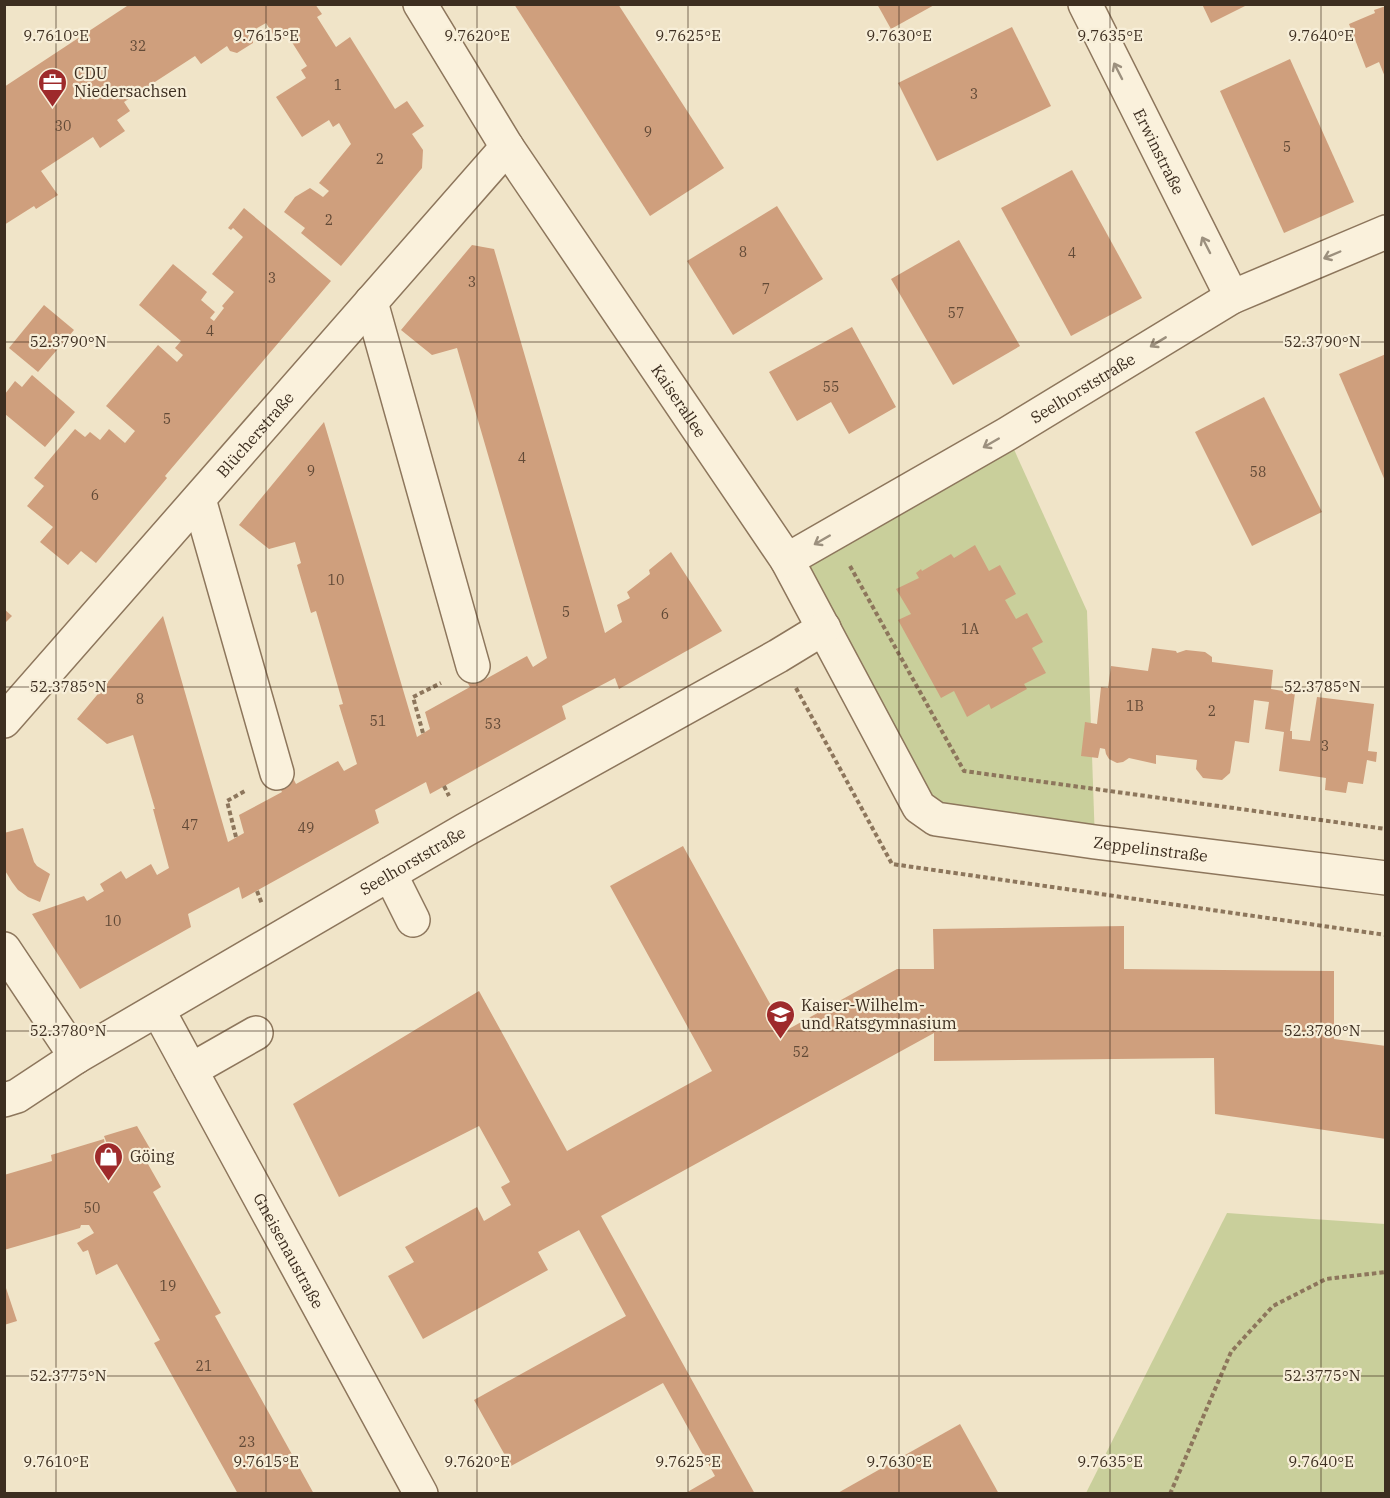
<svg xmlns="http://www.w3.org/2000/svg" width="1390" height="1498" font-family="'IBM Plex Serif',serif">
  <rect width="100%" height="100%" fill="#f0e4c8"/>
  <g fill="#c9cf9b">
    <path d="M1007 434 1087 611 1095 842 936 819 787 560Z"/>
    <path d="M1227 1213 1385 1224V1493H1086Z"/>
  </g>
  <g fill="#cf9f7d">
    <path d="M130 4H315L322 14 317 17 336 47 350 37 395 109 407 101 424 126 412 134 423 150 422 168 341 266 301 233 305 228 284 212 295 197 310 188 323 197 329 191 319 183 351 144 339 123 333 127 329 120 302 137 276 97 306 78 301 70 307 66 288 36 278 42 266 23 250 32 253 36V43L237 53 230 51 227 46 201 64 195 56 124 102 130 111 117 120 125 131 100 148 93 137 41 171 58 195 36 209 34 206 4 225V87Z"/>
    <path d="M514 4H618L724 168 650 216Z"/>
    <path d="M877 4H936L891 29Z"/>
    <path d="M1202 4H1249L1211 23Z"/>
    <path d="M1386 6V77H1385L1379 62 1366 68 1349 24 1375 13 1374 10Z"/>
    <path d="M1012 27 1051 106 937 161 898 83Z"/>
    <path d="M1290 59 1354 202 1284 233 1220 91Z"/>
    <path d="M1072 170 1142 298 1071 336 1001 208Z"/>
    <path d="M777 206 823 279 733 335 687 261Z"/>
    <path d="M244 208 331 281 165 476 167 478 96 563 81 551 68 565 40 542 53 527 27 506 44 486 34 478 75 429 85 437 90 432 100 440 109 429 125 443 135 431 106 406 158 345 177 362 183 355 175 348 181 341 139 305 173 264 207 292 201 300 215 312 210 318 214 321 224 308 222 306 234 292 212 274 243 237 233 228 231 230 228 228Z"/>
    <path d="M959 240 1020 346 953 385 891 279Z"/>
    <path d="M472 245 494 249 605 633 622 622 617 605 630 598 627 592 650 574 649 570 671 552 722 631 619 689 615 678 562 706 566 719 430 794 426 782 375 810 379 823 242 899 239 887 188 914 191 927 80 989 32 914 84 896 87 901 104 891 100 884 121 871 126 879 151 864 157 875 169 868 153 809H155L133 735 107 744 77 719 163 616 228 842 244 833 239 815 282 792 278 784 292 776 296 784 338 761 344 771 357 764 339 705 343 704 316 611 311 613 297 565 301 563 295 542 269 549 239 525 324 422 417 737 430 729 425 712 470 687 466 680 479 672 484 680 527 656 533 667 547 658 457 348 432 355 401 330Z"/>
    <path d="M44 305 74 330 38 372 9 348Z"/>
    <path d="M852 327 896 407 849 434 831 402 797 421 769 372Z"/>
    <path d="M1386 354V483L1339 374Z"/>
    <path d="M32 375 75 412 45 447 5 414V394L15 381 22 387Z"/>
    <path d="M1264 397 1322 512 1252 546 1195 432Z"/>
    <path d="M975 545 989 571 1000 565 1016 594 1005 600 1016 619 1027 613 1043 642 1032 648 1046 673 1024 684 1027 689 991 709 989 704 967 717 954 691 941 698 898 620 911 614 896 589 919 578 916 573 921 569 922 571 951 554 954 558Z"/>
    <path d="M4 609 12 616 4 624Z"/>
    <path d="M1152 648 1176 651 1177 653 1186 650 1205 652 1212 657V662L1273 670 1271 689 1295 693 1290 731H1292V739L1310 741 1317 697 1374 704 1368 751 1377 752 1376 762 1367 760 1363 784 1348 782 1346 793 1325 790 1326 778 1279 771 1284 732 1265 729 1269 702 1254 700 1249 743 1235 741 1230 773 1222 780 1203 778 1196 769 1197 760 1156 755V764L1129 758 1123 762 1117 763 1109 759 1106 754 1105 749 1100 748 1098 758 1081 756 1085 722 1097 724 1101 687 1108 688 1111 666 1148 671Z"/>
    <path d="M23 828 34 862 37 866 50 874 40 902 28 897 18 890 12 882 4 869V833Z"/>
    <path d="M683 846 785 1031 897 969H934L933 929 1124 926V969L1334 971V1039L1386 1046V1139L1215 1114 1214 1058 934 1061V1033L601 1216 755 1494H684L715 1476 663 1383 511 1466 474 1400 626 1316 579 1230 538 1252 548 1270 423 1339 388 1276 414 1262 405 1247 477 1207 484 1221 511 1205 501 1187 510 1182 479 1126 339 1197 293 1104 479 991 567 1151 712 1071 610 886Z"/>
    <path d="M137 1126 152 1152 144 1157 161 1187 153 1192 221 1313 215 1316 314 1494H238L154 1343 160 1340 117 1264 96 1275 88 1250 83 1252 77 1243 94 1233 89 1225H81L80 1228 4 1250V1175L52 1161 51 1155 104 1139 105 1145 107 1144 104 1136Z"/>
    <path d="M4 1282 17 1321 4 1325Z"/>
    <path d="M960 1424 999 1494H836Z"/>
  </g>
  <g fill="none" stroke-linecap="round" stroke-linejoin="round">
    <defs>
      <g id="minor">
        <path id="s1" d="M420 4 507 147 787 560 919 807 936 819 1095 842 1386 878"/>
        <path id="s2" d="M1085 4 1232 297"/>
        <path d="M371 302 473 666"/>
        <path d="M199 499 277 773"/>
        <path id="s3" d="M787 560 1007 434 1232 297 1386 232"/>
        <path id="s4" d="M4 721 507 147"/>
        <path d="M390 874 413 920"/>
        <path d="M4 949 76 1057"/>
        <path id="s5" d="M158 1010 421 1494"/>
        <path d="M191 1070 256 1033"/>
        <path id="s6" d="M4 1100 17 1096 76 1057 465 830 778 656 824 628"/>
      </g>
    </defs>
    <use href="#minor" stroke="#8d765c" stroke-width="36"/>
    <g stroke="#8d765c" stroke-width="4" stroke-dasharray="4.5 3" stroke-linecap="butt">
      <path d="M850 566 964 771 1386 829"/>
      <path d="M796 688 892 864 1386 935"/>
      <path d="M423 733 413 697 441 683"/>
      <path d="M444 786 449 796"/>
      <path d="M236 837 227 801 245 791"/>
      <path d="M257 891 262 904"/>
      <path d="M1170 1494 1231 1352 1273 1306 1326 1279 1386 1272"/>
    </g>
    <use href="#minor" stroke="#faf1dc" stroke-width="33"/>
  </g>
  <defs><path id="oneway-shaft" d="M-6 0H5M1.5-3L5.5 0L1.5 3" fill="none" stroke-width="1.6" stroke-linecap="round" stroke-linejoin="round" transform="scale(1.5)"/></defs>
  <g stroke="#9c907e">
    <use href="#oneway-shaft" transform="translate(1118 71) rotate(-117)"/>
    <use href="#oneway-shaft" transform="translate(1206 245) rotate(-117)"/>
    <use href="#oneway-shaft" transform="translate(1332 255) rotate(157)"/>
    <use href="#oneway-shaft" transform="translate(1158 342) rotate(149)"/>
    <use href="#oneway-shaft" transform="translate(991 443) rotate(150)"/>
    <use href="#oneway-shaft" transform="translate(822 540) rotate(150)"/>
  </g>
  <path fill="none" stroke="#3d2e20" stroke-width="1.5" stroke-opacity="0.45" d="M56 4V1494M266 4V1494M477 4V1494M688 4V1494M899 4V1494M1110 4V1494M1321 4V1494M4 342H1386M4 687H1386M4 1031H1386M4 1376H1386"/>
  <defs>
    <symbol id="office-pin" viewBox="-11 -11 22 30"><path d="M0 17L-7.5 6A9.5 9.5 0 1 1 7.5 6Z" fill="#9e2a2b" stroke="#f7eed8"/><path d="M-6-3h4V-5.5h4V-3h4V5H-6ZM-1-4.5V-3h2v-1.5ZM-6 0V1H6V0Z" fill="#fff"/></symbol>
    <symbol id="school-pin" viewBox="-11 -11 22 30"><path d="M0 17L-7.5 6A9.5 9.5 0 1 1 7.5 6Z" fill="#9e2a2b" stroke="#f7eed8"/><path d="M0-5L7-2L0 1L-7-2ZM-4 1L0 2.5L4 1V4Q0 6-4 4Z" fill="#fff"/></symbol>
    <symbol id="shop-pin" viewBox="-11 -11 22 30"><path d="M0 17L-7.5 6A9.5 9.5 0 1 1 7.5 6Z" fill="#9e2a2b" stroke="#f7eed8"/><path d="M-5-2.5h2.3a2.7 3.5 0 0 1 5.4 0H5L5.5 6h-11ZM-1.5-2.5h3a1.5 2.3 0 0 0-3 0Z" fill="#fff"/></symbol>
  </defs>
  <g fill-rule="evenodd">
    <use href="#office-pin" x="36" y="66" width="33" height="45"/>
    <use href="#school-pin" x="764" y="998" width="33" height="45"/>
    <use href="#shop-pin" x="92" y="1140" width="33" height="45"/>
  </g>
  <g text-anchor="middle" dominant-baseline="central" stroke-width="4.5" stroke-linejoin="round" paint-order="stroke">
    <g font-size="14" fill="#624a37">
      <text x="138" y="46">32</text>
      <text x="338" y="85">1</text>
      <text x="974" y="94">3</text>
      <text x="63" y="126">30</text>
      <text x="648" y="132">9</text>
      <text x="1287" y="147">5</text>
      <text x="380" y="159">2</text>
      <text x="329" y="220">2</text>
      <text x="743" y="252">8</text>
      <text x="1072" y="253">4</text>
      <text x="272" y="278">3</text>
      <text x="472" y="282">3</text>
      <text x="766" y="289">7</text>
      <text x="956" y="313">57</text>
      <text x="210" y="331">4</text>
      <text x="831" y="387">55</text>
      <text x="167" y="419">5</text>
      <text x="522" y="458">4</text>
      <text x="311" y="471">9</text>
      <text x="1258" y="472">58</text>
      <text x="95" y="495">6</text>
      <text x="336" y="580">10</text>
      <text x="566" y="612">5</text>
      <text x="665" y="614">6</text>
      <text x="970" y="629">1A</text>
      <text x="140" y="699">8</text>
      <text x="1135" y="706">1B</text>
      <text x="1212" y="711">2</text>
      <text x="378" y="721">51</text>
      <text x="493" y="724">53</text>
      <text x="1325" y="746">3</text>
      <text x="190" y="825">47</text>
      <text x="306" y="828">49</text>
      <text x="113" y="921">10</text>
      <text x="801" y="1052">52</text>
      <text x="92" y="1208">50</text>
      <text x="168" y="1286">19</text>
      <text x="204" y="1366">21</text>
      <text x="247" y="1442">23</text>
    </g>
    <g font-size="16" fill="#3d2e20" stroke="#f7eed8" text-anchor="start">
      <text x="74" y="73">CDU<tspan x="74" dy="18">Niedersachsen</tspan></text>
      <text x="801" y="1005">Kaiser-Wilhelm-<tspan x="801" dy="18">und Ratsgymnasium</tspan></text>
      <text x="130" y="1156">Göing</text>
    </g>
    <g font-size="16" fill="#3d2e20" stroke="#f7eed8">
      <text stroke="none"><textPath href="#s2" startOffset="165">Erwinstraße</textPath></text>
      <text stroke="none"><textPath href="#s3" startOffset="342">Seelhorststraße</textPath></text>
      <text stroke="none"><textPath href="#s1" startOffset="474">Kaiserallee</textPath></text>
      <text stroke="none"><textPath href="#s4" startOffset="381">Blücherstraße</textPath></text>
      <text stroke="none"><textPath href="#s1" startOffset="1184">Zeppelinstraße</textPath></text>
      <text stroke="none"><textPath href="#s6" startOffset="474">Seelhorststraße</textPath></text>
      <text stroke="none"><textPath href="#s5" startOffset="274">Gneisenaustraße</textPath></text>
    </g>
  </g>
  <g font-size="15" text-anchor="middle" fill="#3d2e20" stroke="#f7eed8" stroke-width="4.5" stroke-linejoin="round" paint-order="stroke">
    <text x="56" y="41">9.7610°E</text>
    <text x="266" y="41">9.7615°E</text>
    <text x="477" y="41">9.7620°E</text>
    <text x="688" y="41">9.7625°E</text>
    <text x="899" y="41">9.7630°E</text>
    <text x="1110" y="41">9.7635°E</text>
    <text x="1321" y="41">9.7640°E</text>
    <text x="68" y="347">52.3790°N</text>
    <text x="1322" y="347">52.3790°N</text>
    <text x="68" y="692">52.3785°N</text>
    <text x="1322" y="692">52.3785°N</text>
    <text x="68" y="1036">52.3780°N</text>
    <text x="1322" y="1036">52.3780°N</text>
    <text x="68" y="1381">52.3775°N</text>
    <text x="1322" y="1381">52.3775°N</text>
    <text x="56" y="1467">9.7610°E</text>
    <text x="266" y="1467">9.7615°E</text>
    <text x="477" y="1467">9.7620°E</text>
    <text x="688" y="1467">9.7625°E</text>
    <text x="899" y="1467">9.7630°E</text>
    <text x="1110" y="1467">9.7635°E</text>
    <text x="1321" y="1467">9.7640°E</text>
  </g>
  <rect width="1390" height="1498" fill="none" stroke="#3d2e20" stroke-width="12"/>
</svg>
